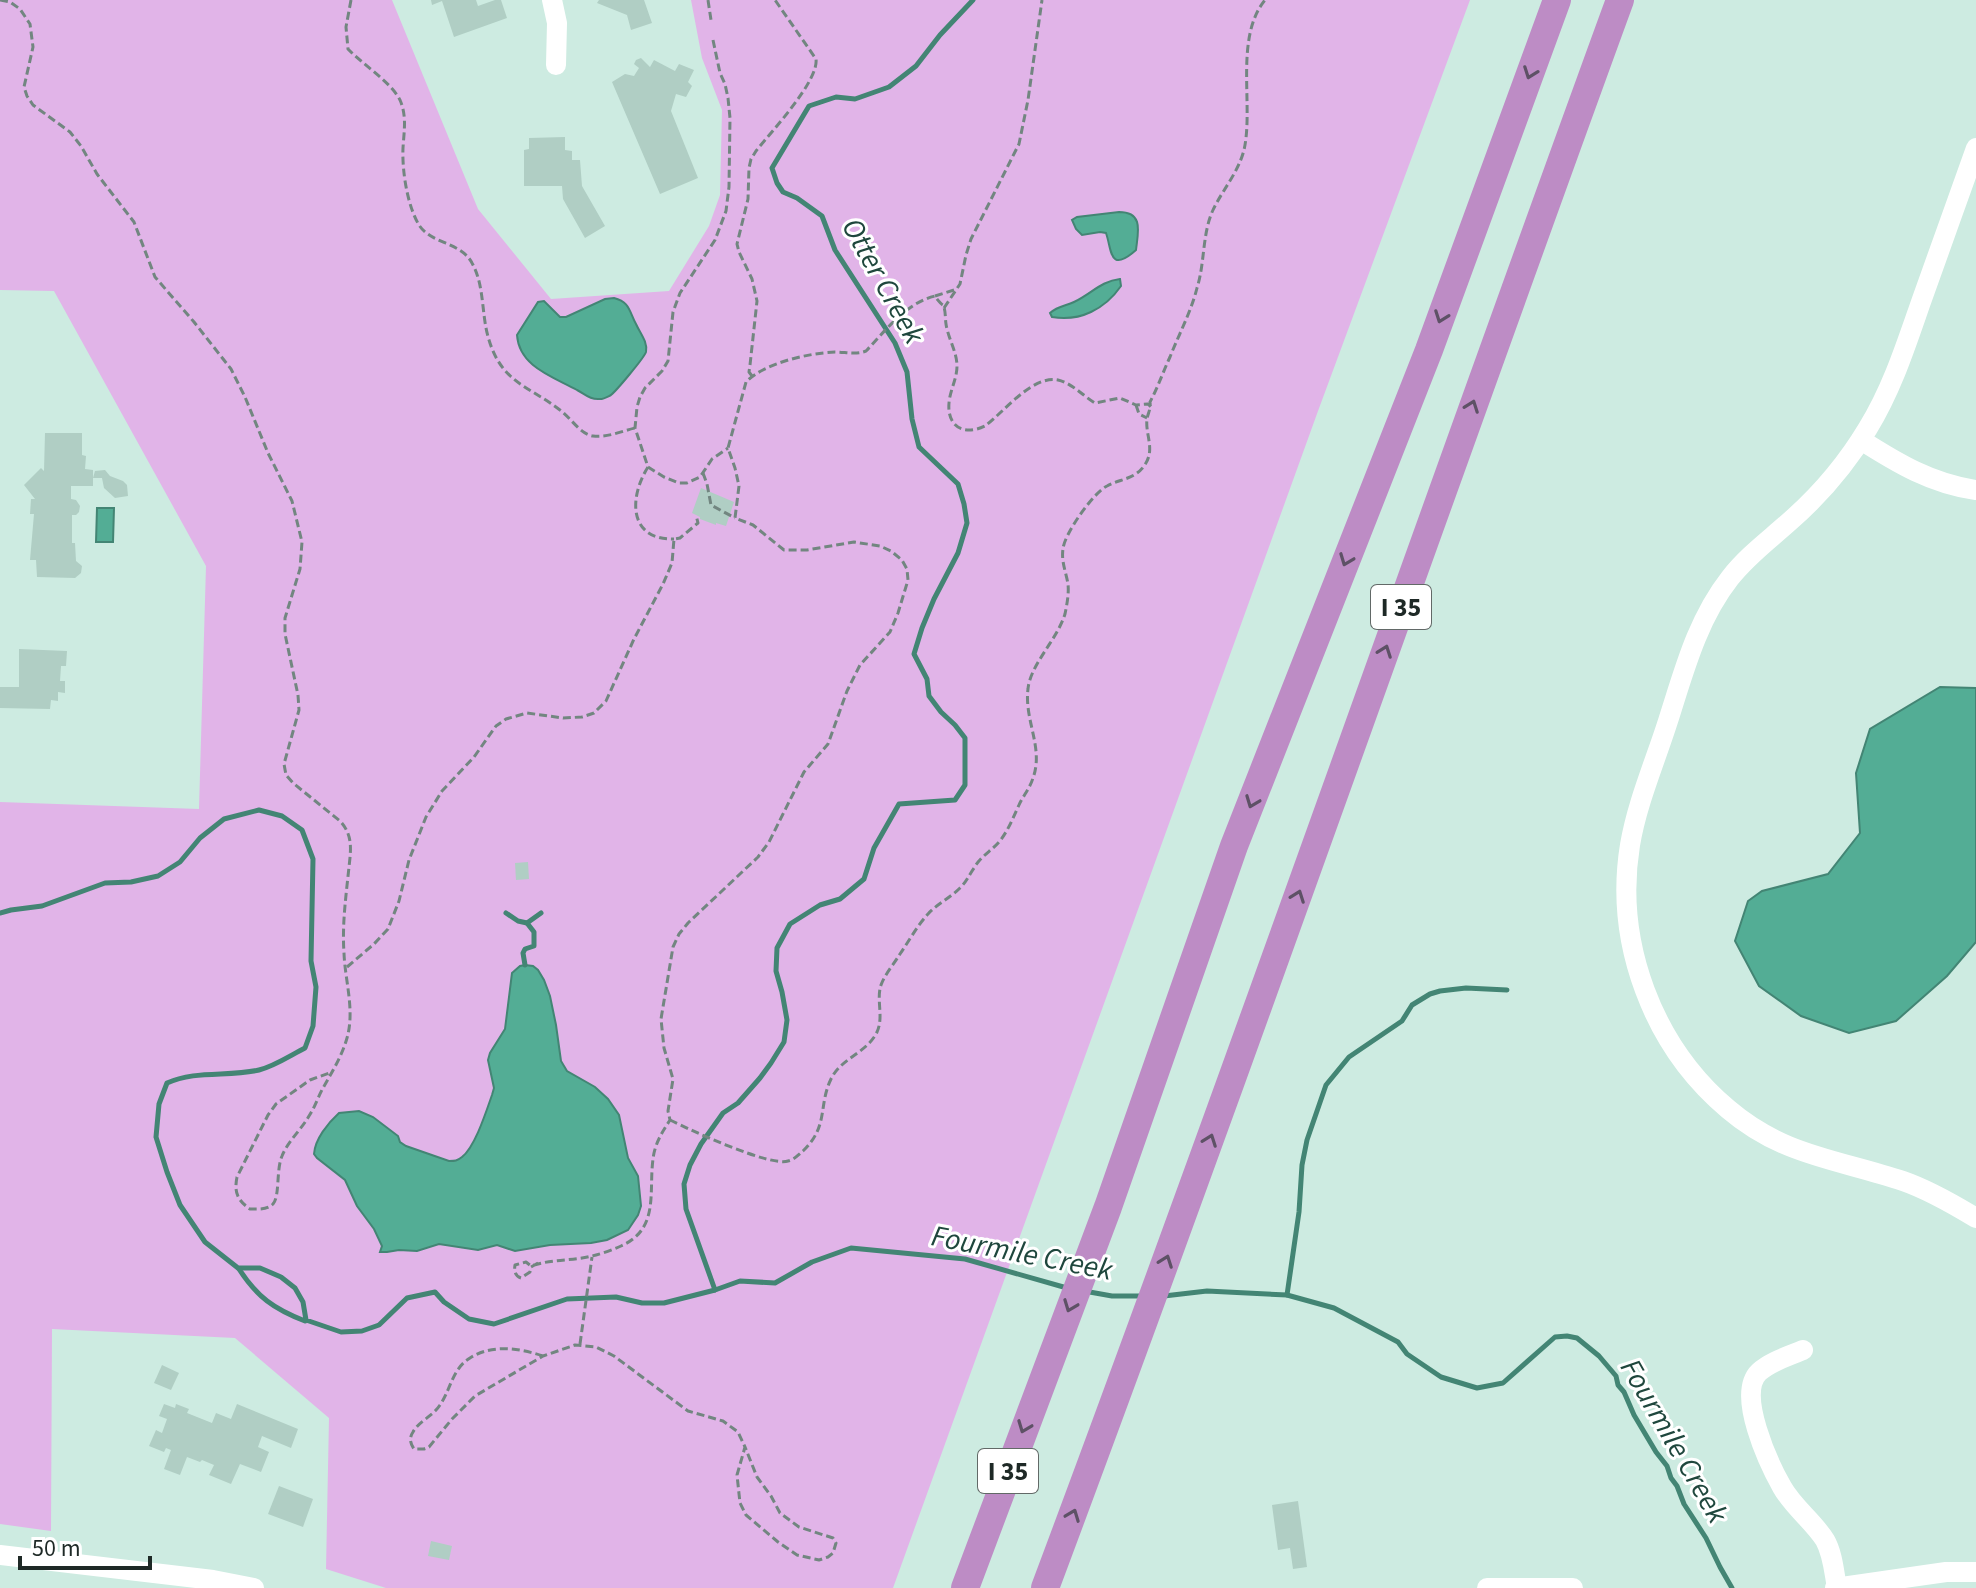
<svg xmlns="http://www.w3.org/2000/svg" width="1976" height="1588" font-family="'Source Sans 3',sans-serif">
  <rect width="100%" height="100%" fill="#cdebe1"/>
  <path fill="#e1b4e8" d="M0 0H392L478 209 551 299 669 291 709 226 720 195 722 110 702 58 691 0H1470L1318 411 893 1588H386L326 1569 329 1418 235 1338 52 1329 51 1531 0 1524V802L199 809 206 566 54 291 0 290Z"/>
  <g fill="#53ad95" stroke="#438574" stroke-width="2">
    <path d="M1119 212C1144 212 1138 232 1136 250 1109 274 1112 250 1106 233L1100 232 1082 235 1076 229 1072 220 1077 217Z"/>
    <path d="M1120 279 1121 286C1105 309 1080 322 1052 317L1050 313C1058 306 1066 306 1074 302 1091 294 1101 281 1120 279Z"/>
    <path d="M614 298C630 302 629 311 636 324 640 333 648 342 646 352 644 358 616 391 611 395 607 397 604 399 600 399 590 400 585 394 577 390 554 377 519 367 517 335L538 302 544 301 560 317H566L605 299Z"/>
    <path d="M97 508H114L113 542H96Z"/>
    <path d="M1940 687 1976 688V942L1947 976 1896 1021 1849 1033 1801 1016 1759 986 1735 941 1748 901 1762 891 1828 874 1860 833 1856 773 1870 729Z"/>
    <path d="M525 965 533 966 538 970 544 980 550 996 556 1025 561 1061 567 1071 595 1087 608 1099 619 1115 628 1158 638 1176 641 1206 638 1215 628 1230 607 1240 591 1243 550 1245 515 1251 497 1245 478 1250 439 1244 417 1251 399 1250 387 1252H380L382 1246 374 1229 357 1206 345 1180 317 1158 314 1154C315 1139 328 1123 339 1113L359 1111 373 1117 398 1136 400 1142 406 1146 449 1161C455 1161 457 1161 462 1157 475 1147 486 1112 492 1095L494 1088 488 1060 490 1053 505 1029 512 973 520 966Z"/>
  </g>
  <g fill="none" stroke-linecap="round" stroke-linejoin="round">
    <g stroke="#438574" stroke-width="5">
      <path d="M0 913 11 910 42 906 105 883 131 882 158 876 180 862 200 838 224 819 259 810 282 816 302 830 313 859 311 961 316 987 313 1026 305 1048C291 1055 275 1066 259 1070 229 1077 195 1070 167 1083L159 1104 156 1137 167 1172 180 1205 205 1242 238 1268H260L281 1277 295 1288 303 1302 306 1320 341 1332 362 1331 379 1325 407 1298 435 1292 444 1302 469 1319 494 1324 567 1299 616 1297 642 1303H664L715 1290 740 1281 775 1283 812 1262 851 1248 965 1259 1067 1288"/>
      <path d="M506 913 518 921 527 923 534 932V946L525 949 523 953 525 965"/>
      <path d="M527 923 541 913"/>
      <path d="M239 1269C257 1297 274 1309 305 1321"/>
      <path d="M715 1290 686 1209 684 1184 690 1165 701 1144 723 1113 738 1103 760 1078 771 1063 784 1042 787 1020 782 992 776 971 777 948 790 924 820 905 840 899 864 879 874 848 899 804 955 800 965 785V738L955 725 941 712 929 696 927 679 914 654 922 628 934 599 958 553 967 523 964 504 958 484 919 447 912 419 907 372 895 343 835 250 822 216 797 198 783 192 777 183 772 168 809 106 836 97 855 99 889 87 916 66 940 35 973 0"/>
      <path d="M1084 1291 1112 1296H1142"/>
      <path d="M1287 1295 1299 1212 1302 1165 1307 1140 1326 1085 1349 1057 1402 1021 1412 1005 1430 994 1440 991 1466 988 1507 990"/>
      <path d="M1164 1296 1207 1291 1287 1295 1334 1308 1398 1342 1407 1354 1441 1377 1477 1388 1503 1383 1555 1337 1567 1336 1577 1338 1599 1356 1616 1376 1618 1385 1624 1392 1634 1415 1656 1452 1667 1466 1671 1478 1677 1486 1684 1504 1706 1538 1720 1567 1732 1588"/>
    </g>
  </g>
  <g fill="#b0cec4">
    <path d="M431 0H476L478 6 495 0H501L507 18 454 37 442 1 432 5Z"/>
    <path d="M599 0H644L652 23 631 30 627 15 597 3Z"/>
    <path d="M641 58 650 67 654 60 675 71 679 64 694 70 688 82 692 86 686 97 676 94 671 111 698 178 660 194 612 82 625 74 634 76 639 68 634 64 636 60Z"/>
    <path d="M565 137V150L572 151V160H580L582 186 605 226 585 238 563 199 562 186H524V150L529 149V138Z"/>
    <path d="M45 433H82V455L86 456 85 469 93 470V486H71V499L76 500 80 506 79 512 76 515H72V543H75L76 561 82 566 81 573 75 578 37 577 36 560H30L34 514H30L31 499H35L24 485 41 468 44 471Z"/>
    <path d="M105 470 110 476 123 481 127 485 128 496 115 498 104 488 102 478H93L95 471Z"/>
    <path d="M701 488 734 502 726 526 716 523V525L700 519V517L692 513Z"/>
    <path d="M19 649 67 651 66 666H61L60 681H65V693L58 692V701L51 700 50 709 0 708V687H19Z"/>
    <path d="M528 862 529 879 516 880 515 863Z"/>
    <path d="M162 1365 179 1373 171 1390 154 1383Z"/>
    <path d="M164 1404 175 1408 176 1404 189 1409 187 1413 212 1423 216 1413 231 1419 237 1404 298 1429 291 1448 262 1436 258 1447 269 1452 261 1472 240 1464 231 1484 209 1475 214 1465 202 1460 200 1462 187 1457 180 1475 164 1469 171 1450 166 1448 164 1452 149 1446 156 1430 162 1433 167 1419 159 1416Z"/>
    <path d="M279 1486 313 1499 303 1527 268 1514Z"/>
    <path d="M1298 1501 1307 1567 1293 1569 1290 1548 1278 1550 1272 1505Z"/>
    <path d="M431 1541 452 1546 449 1560 428 1556Z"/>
  </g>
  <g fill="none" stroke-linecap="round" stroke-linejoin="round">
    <g stroke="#728680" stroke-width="3" stroke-dasharray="8 4" stroke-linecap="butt">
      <path d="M0 0 10 2 20 9 30 24 33 47 24 87 27 96 33 105 70 132 81 146 97 174 134 222 155 277 194 322 231 369 245 397 268 453 292 501 302 542 300 569 285 618V634L298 695 299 710 284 764 286 775 293 783 340 821C353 835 351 849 349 867 346 896 342 924 344 953 345 981 355 1010 347 1038 342 1056 332 1072 323 1088 318 1097 315 1107 309 1116 301 1130 288 1141 282 1156 276 1170 280 1196 273 1204 267 1210 258 1209 250 1209 237 1200 234 1192 237 1177L268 1115 276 1104 310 1080 332 1072"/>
      <path d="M351 0 346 27 348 49C362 64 391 82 400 100 407 116 404 131 403 148 402 170 407 205 419 225 431 244 461 242 472 263 485 286 481 315 489 340 502 383 529 386 560 410 571 418 580 434 593 436 607 438 622 431 635 428"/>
      <path d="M708 0 711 20"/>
      <path d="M713 40 720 73 725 84 728 98 730 118 729 187 726 211 715 240 680 293 673 312 668 361 662 371 645 388 640 397 637 407 635 428 648 467 664 477 679 483H687L700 477 712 459 728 448"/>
      <path d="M935 296 954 290"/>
      <path d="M944 308 960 284 966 255 971 239 1019 144 1028 100 1042 0"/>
      <path d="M752 376 749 372 750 365 757 301 752 279 739 252 737 244 748 199 749 168 751 159 756 151C771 132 819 81 816 59L775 0"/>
      <path d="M1136 405 1139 414 1147 418"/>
      <path d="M648 467C629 497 628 540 674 539"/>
      <path d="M703 473 707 484 711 505 735 518"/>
      <path d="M347 967 374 944 388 929 399 901 409 860 426 817 442 791 474 757 496 726 506 719 527 713 563 718 582 717 594 713 606 701 634 639 663 584 672 563 674 539 680 538 698 523 696 515"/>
      <path d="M670 1120C690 1130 770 1167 788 1161 794 1160 799 1154 803 1151 829 1126 818 1106 831 1079 841 1058 867 1053 877 1032 884 1017 876 1000 881 985 885 974 894 964 900 954 909 941 917 926 928 914 937 904 950 898 960 888 967 881 969 875 974 868 980 857 991 851 999 842 1008 831 1013 818 1019 805 1023 796 1030 788 1033 778 1044 748 1024 720 1028 689 1030 665 1057 640 1065 614 1067 604 1069 594 1068 584 1066 572 1061 561 1063 549 1064 534 1094 492 1107 486 1120 479 1135 479 1144 466 1156 450 1145 435 1147 419 1148 413 1151 409 1150 402 1158 387 1163 372 1170 357 1179 334 1191 312 1197 288 1205 263 1202 234 1213 210 1223 189 1238 173 1244 150 1254 106 1234 38 1265 0"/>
      <path d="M538 1263 531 1267 530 1272 521 1278C515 1276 514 1271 515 1265L526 1262 531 1266C551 1259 572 1261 592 1256 601 1254 612 1250 621 1246 662 1228 647 1188 654 1153 657 1140 663 1131 670 1120L668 1111 673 1079 664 1048 661 1019 673 947 679 934 688 923 758 857 769 842 804 772 828 744 847 691 860 665 890 632 898 613 908 580 907 569 902 560 891 551 880 546 854 542 807 550H784L753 525 735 518 739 486 735 468 728 448 746 382C764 363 809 353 835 352 846 352 856 355 866 351 886 330 906 303 935 296 935 297 942 305 943 305 946 311 945 318 946 324 948 338 957 352 957 366 957 379 950 390 949 403 947 427 964 436 985 426 1004 412 1032 375 1058 380 1072 383 1083 396 1095 403L1120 398 1136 405 1148 404 1151 407"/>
      <path d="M580 1344 592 1257"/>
      <path d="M543 1356C519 1348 492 1344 470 1358 452 1369 451 1389 440 1405 433 1416 419 1421 413 1432 409 1438 410 1443 414 1449H424L429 1447 452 1419 475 1396 543 1356 575 1345 596 1347 614 1356 688 1411 723 1421 738 1432 745 1447 737 1475 740 1503 746 1515 778 1542 797 1555 819 1560 828 1557 833 1553 836 1543 833 1538 799 1527 780 1513 771 1496 757 1477 745 1447"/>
    </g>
    <g stroke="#fff" stroke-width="20">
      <path d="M552 0 557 23 556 65"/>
      <path d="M1976 148C1958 199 1939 251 1921 302 1906 345 1892 389 1868 428 1847 463 1820 495 1789 522 1769 540 1747 556 1730 578 1697 620 1684 671 1668 721 1655 762 1637 803 1630 845 1614 943 1653 1046 1728 1109 1783 1156 1837 1159 1903 1181 1929 1190 1953 1204 1976 1218"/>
      <path d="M1861 440C1897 463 1932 484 1976 490"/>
      <path d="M1803 1350C1789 1356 1771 1361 1759 1372 1736 1394 1769 1464 1782 1487 1793 1507 1813 1521 1825 1540 1833 1554 1834 1572 1837 1588"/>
      <path d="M0 1555 213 1580 254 1588"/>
      <path d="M1487 1588H1573"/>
      <path d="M1835 1588 1946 1572H1976"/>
    </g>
    <g stroke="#bd8cc5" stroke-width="28">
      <path d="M965 1588 1108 1207 1234 846 1429 350 1557 0"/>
      <path d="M1045 1588C1242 1061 1427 529 1620 0"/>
    </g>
  </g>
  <defs><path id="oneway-chevron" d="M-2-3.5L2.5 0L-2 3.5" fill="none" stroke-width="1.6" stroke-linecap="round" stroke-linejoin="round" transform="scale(2)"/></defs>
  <g stroke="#5e5166">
    <use href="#oneway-chevron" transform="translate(1530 73) rotate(110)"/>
    <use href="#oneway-chevron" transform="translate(1441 317) rotate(110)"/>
    <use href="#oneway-chevron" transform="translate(1472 406) rotate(-70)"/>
    <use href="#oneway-chevron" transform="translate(1346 560) rotate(111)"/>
    <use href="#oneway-chevron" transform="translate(1385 651) rotate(-70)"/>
    <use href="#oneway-chevron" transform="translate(1252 802) rotate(111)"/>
    <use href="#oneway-chevron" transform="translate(1298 896) rotate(-70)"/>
    <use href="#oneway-chevron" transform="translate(1210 1140) rotate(-70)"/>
    <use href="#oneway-chevron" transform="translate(1166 1261) rotate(-70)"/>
    <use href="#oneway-chevron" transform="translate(1070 1306) rotate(111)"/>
    <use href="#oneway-chevron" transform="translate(1024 1427) rotate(111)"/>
    <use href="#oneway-chevron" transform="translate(1073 1515) rotate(-69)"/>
  </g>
  <g text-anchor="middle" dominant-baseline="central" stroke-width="6" stroke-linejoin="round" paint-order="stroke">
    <g fill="#fff" stroke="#626967" stroke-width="2">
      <rect x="1371" y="585" width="60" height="44" rx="6"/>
      <rect x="978" y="1449" width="60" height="44" rx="6"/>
    </g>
    <g font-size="26" font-weight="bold" fill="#1e2926">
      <text x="1401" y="607">I 35</text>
      <text x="1008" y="1471">I 35</text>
    </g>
    <g font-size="30" font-style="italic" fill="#1f473d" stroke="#fff">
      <text transform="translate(883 281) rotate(61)">Otter Creek</text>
      <text transform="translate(1022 1253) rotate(11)">Fourmile Creek</text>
      <text transform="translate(1674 1441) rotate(60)">Fourmile Creek</text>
    </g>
  </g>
  <path d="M20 1556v12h130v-12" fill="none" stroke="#1e2926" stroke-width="4"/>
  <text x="32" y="1556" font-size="24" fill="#1e2926" stroke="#ffffff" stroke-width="6" paint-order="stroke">50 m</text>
</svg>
